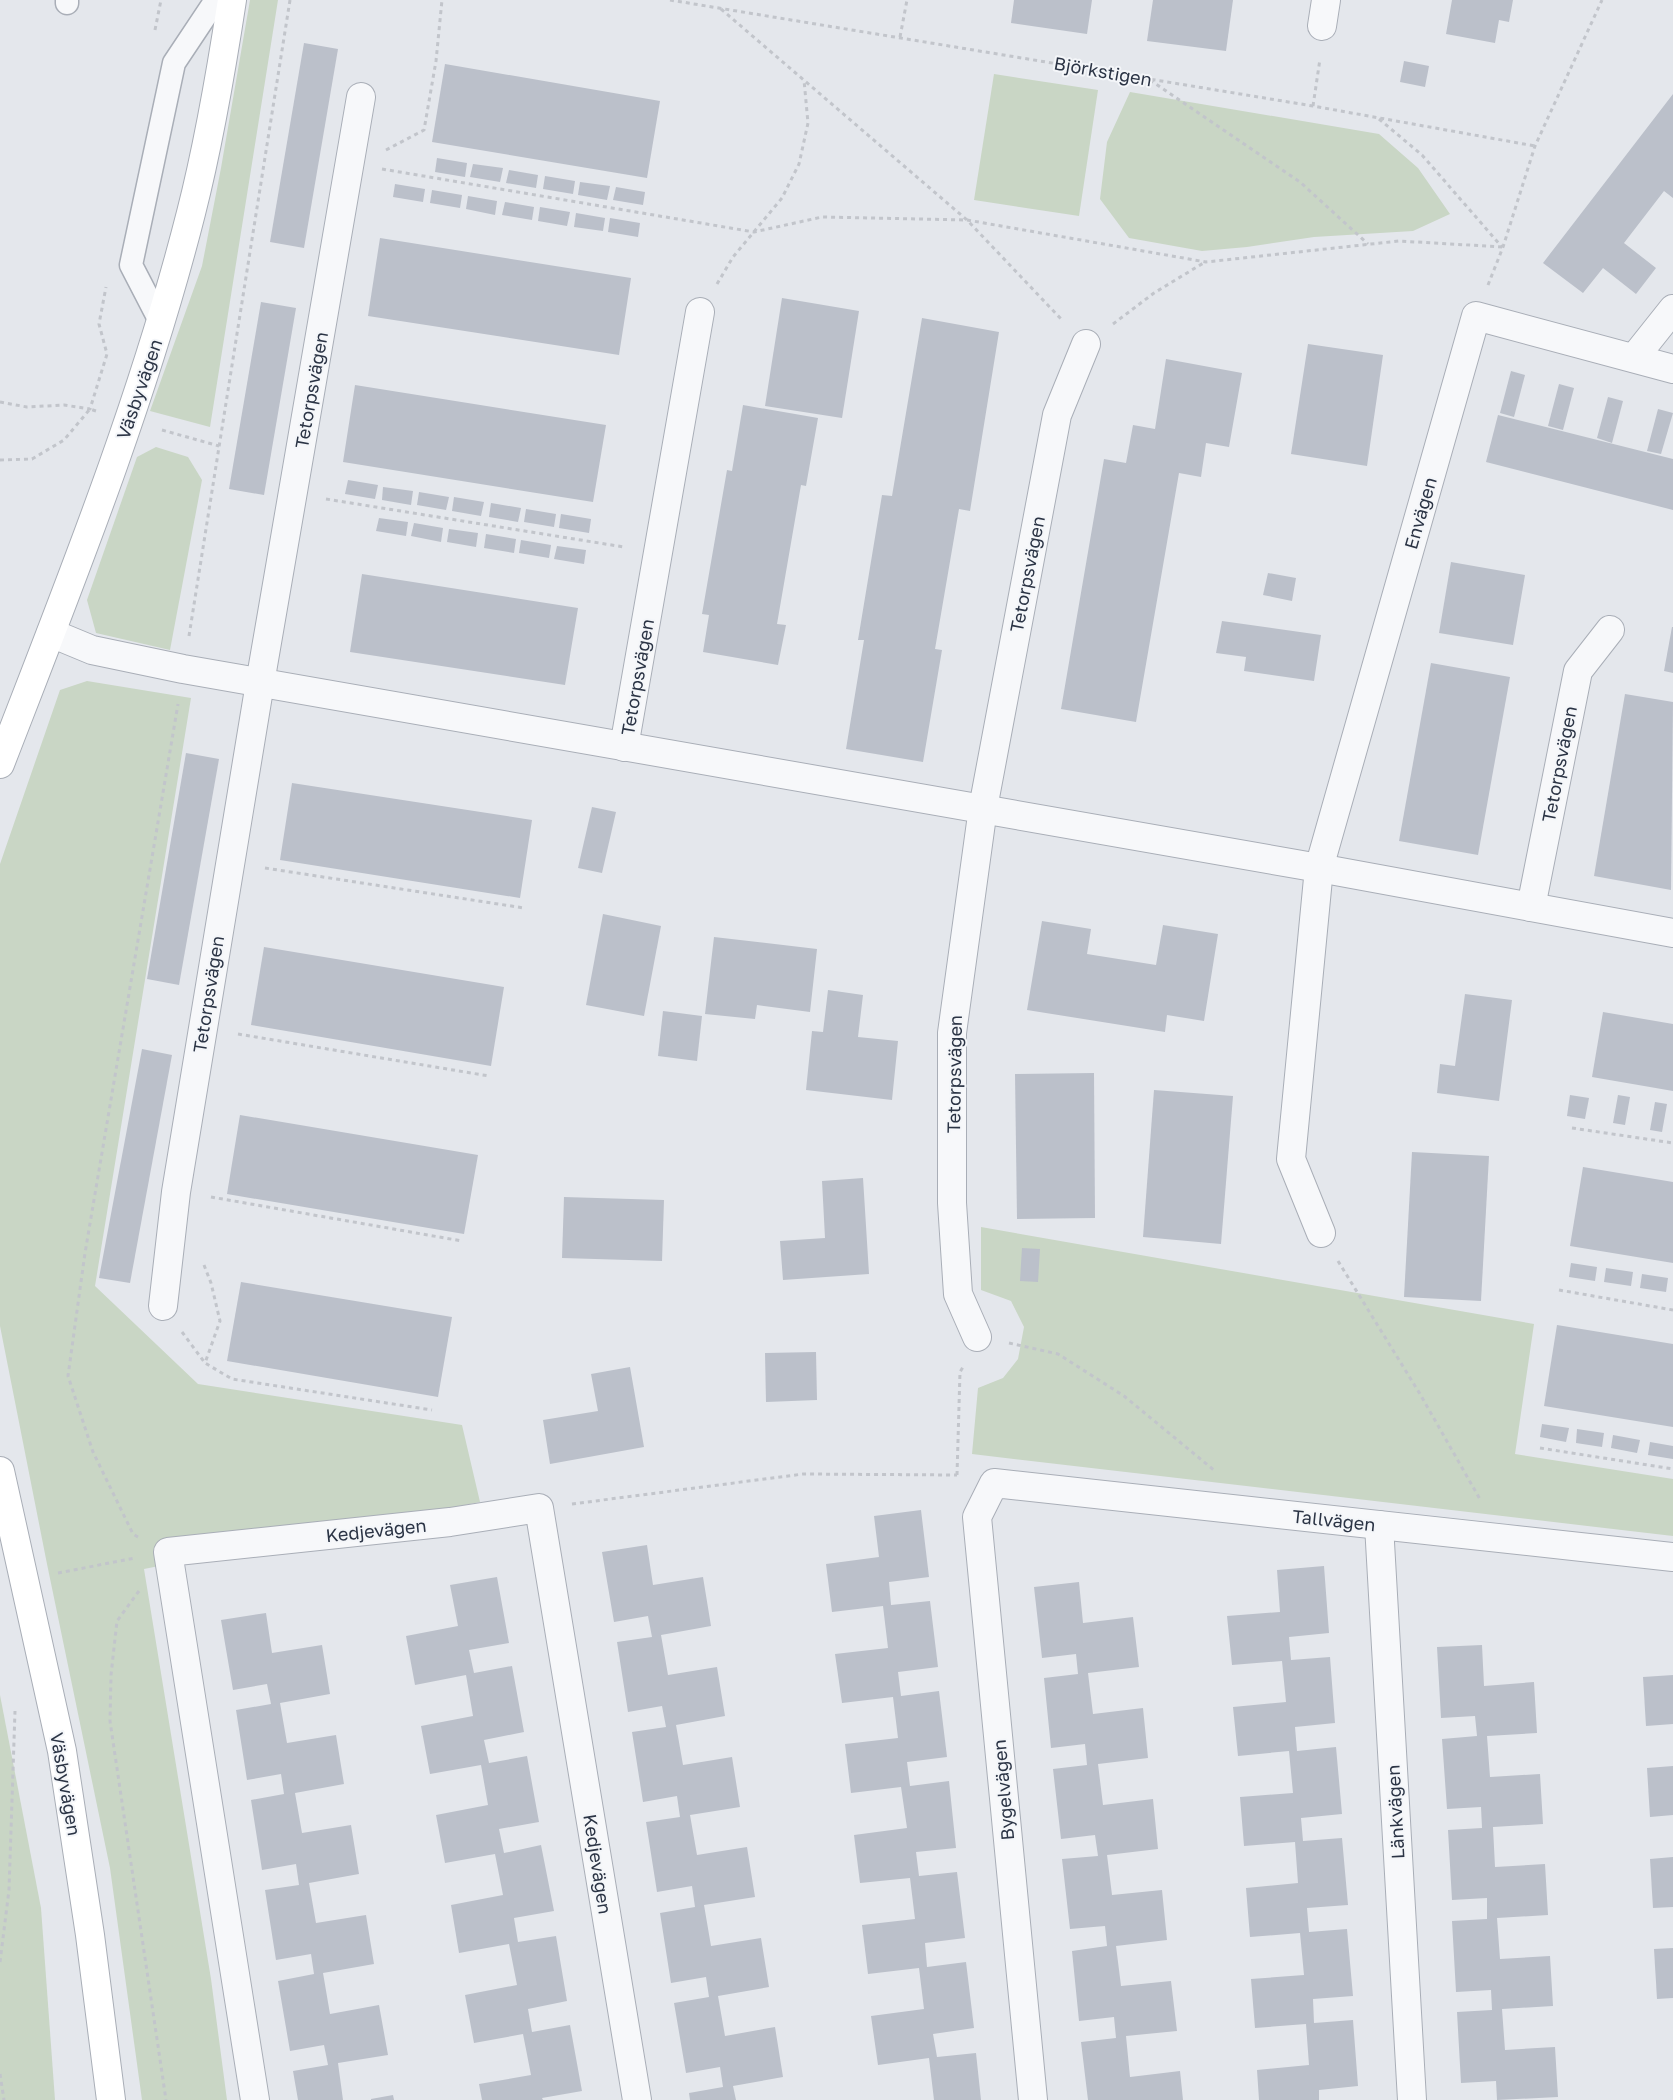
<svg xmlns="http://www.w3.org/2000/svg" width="1673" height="2100" font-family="'Golos Text',sans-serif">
  <rect width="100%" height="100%" fill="#e4e7ec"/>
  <g fill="#c9d6c5">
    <path d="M250 0H278L210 427 150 411 202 266 221 168Z"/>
    <path d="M994 74 1098 90 1079 216 974 200Z"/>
    <path d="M1130 92 1379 134 1418 168 1450 214 1413 231 1314 237 1247 247 1202 251 1129 238 1100 199 1107 142Z"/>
    <path d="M156 447 188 457 202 480 170 650 96 633 87 600 137 457Z"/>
    <path d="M87 681 191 698 95 1286 198 1384 462 1425 480 1502 144 1569 211 1979 227 2100H142L110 1868 47 1564 0 1326V864L60 690Z"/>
    <path d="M981 1227 1534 1324 1515 1454 1673 1479V1536L972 1454 978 1388 1003 1378 1018 1359 1024 1327 1011 1301 981 1290Z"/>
    <path d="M0 1695 41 1908 55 2100H0Z"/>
  </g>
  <g fill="#bbc0ca">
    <path d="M1014 0H1092L1087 34 1011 23Z"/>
    <path d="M1153 0H1233L1226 51 1147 41Z"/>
    <path d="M1452 0H1513L1509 22 1499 20 1495 43 1446 34Z"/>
    <path d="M304 43 338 49 304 248 270 242Z"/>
    <path d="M1404 61 1429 66 1425 87 1400 82Z"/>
    <path d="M445 64 660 101 647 178 432 142Z"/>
    <path d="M1673 94V198L1664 191 1624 243 1656 268 1636 294 1603 268 1583 293 1543 263Z"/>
    <path d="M437 158 467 163 465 177 435 172Z"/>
    <path d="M473 164 503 168 500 182 470 177Z"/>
    <path d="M509 170 538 175 536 188 506 183Z"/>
    <path d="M545 176 575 181 573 194 543 189Z"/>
    <path d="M580 182 610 186 607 200 578 195Z"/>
    <path d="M395 184 425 189 423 202 393 197Z"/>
    <path d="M616 187 645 192 643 205 613 200Z"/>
    <path d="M432 190 462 195 460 208 430 203Z"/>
    <path d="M468 196 497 201 495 215 466 209Z"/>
    <path d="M505 202 534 207 532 220 502 215Z"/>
    <path d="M540 207 570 212 567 226 538 221Z"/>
    <path d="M576 213 605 218 603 231 574 227Z"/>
    <path d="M610 218 640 223 638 237 608 232Z"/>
    <path d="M380 238 631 278 619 355 368 316Z"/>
    <path d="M782 298 859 311 842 418 765 406Z"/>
    <path d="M261 302 296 308 264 495 229 489Z"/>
    <path d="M922 318 999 332 970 511 959 509 935 649 942 650 923 762 846 749 864 640H858L882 495 892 496Z"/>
    <path d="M1308 344 1383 355 1367 466 1291 454Z"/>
    <path d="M1166 359 1242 373 1229 447 1206 443 1201 477 1179 473 1136 722 1061 709 1104 459 1126 463 1133 425 1155 429Z"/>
    <path d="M1511 371 1525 375 1514 417 1500 413Z"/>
    <path d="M1559 384 1574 388 1563 430 1548 426Z"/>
    <path d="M355 385 606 425 593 502 343 462Z"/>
    <path d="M1608 397 1623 401 1612 443 1597 438Z"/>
    <path d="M743 405 818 418 806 486 801 485 777 624 786 625 778 665 703 652 709 615 702 614 727 470 732 471Z"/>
    <path d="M1658 409 1673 413 1661 454 1647 451Z"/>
    <path d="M1498 415 1673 459V510L1486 462Z"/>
    <path d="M348 480 378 485 375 499 345 494Z"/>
    <path d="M383 487 413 491 411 505 382 500Z"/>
    <path d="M419 492 449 497 446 510 417 505Z"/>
    <path d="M454 497 484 502 481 516 452 511Z"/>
    <path d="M491 503 521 508 518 522 489 517Z"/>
    <path d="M526 509 556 514 554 527 524 522Z"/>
    <path d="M561 514 591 519 589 533 559 528Z"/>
    <path d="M379 518 408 522 406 536 376 531Z"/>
    <path d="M414 523 443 528 441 542 411 536Z"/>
    <path d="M449 529 478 533 476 547 447 542Z"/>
    <path d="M486 534 516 539 514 553 484 548Z"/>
    <path d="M521 540 551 545 549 558 519 553Z"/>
    <path d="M557 546 586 550 584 564 554 559Z"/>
    <path d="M1451 562 1525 575 1513 645 1439 633Z"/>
    <path d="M1268 573 1296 578 1292 601 1263 595Z"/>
    <path d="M362 574 578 608 565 685 350 652Z"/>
    <path d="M1222 621 1321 635 1314 681 1244 671 1246 657 1216 653Z"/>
    <path d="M1672 627H1673V673L1664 671Z"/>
    <path d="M1431 663 1510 677 1478 855 1399 841Z"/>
    <path d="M1625 694 1673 702 1671 890 1594 876Z"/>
    <path d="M186 753 219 759 179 985 147 979Z"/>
    <path d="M292 783 532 820 520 898 280 860Z"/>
    <path d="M592 807 616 812 602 873 578 868Z"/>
    <path d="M603 914 661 926 644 1016 586 1005Z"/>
    <path d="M1042 921 1091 929 1087 954 1156 965 1163 925 1218 934 1204 1021 1167 1015 1165 1032 1027 1010Z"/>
    <path d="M714 937 817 949 810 1012 757 1005 755 1019 705 1014Z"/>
    <path d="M264 947 504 987 491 1066 251 1025Z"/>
    <path d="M828 990 863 995 858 1037 898 1041 892 1100 806 1090 812 1031 823 1032Z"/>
    <path d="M1465 994 1512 1000 1499 1101 1437 1093 1440 1064 1455 1066Z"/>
    <path d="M663 1011 702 1016 697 1061 658 1056Z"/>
    <path d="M1603 1012 1673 1024V1091L1592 1077Z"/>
    <path d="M142 1049 172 1055 130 1283 99 1278Z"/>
    <path d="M1094 1073 1095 1218 1017 1219 1015 1074Z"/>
    <path d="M1154 1090 1233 1096 1221 1244 1143 1237Z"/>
    <path d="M1570 1095 1589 1098 1585 1119 1567 1116Z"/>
    <path d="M1618 1095 1630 1097 1625 1125 1613 1123Z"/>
    <path d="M1655 1102 1667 1104 1662 1132 1650 1130Z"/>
    <path d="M240 1115 478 1155 464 1234 227 1194Z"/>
    <path d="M1412 1152 1489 1156 1481 1301 1404 1297Z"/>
    <path d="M1583 1167 1673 1182V1263L1570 1246Z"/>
    <path d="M863 1178 869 1274 783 1280 780 1241 825 1238 822 1181Z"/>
    <path d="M564 1197 664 1200 662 1261 562 1258Z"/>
    <path d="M1022 1248 1040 1249 1038 1282 1020 1281Z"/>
    <path d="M1571 1263 1597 1267 1595 1281 1569 1277Z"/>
    <path d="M1606 1268 1633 1272 1631 1286 1604 1282Z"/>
    <path d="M1642 1274 1668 1278 1666 1292 1640 1288Z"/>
    <path d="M241 1282 452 1317 438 1397 227 1361Z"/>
    <path d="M1557 1325 1673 1344V1427L1544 1406Z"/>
    <path d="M816 1352 817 1400 766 1402 765 1353Z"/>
    <path d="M630 1367 644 1447 550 1464 543 1420 598 1411 591 1374Z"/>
    <path d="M1542 1424 1569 1428 1566 1442 1540 1437Z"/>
    <path d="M1577 1429 1604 1433 1602 1447 1576 1443Z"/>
    <path d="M1613 1435 1640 1440 1637 1453 1611 1448Z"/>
    <path d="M1650 1442 1673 1446V1459L1648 1455Z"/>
    <path d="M921 1510 929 1577 889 1582 891 1605 930 1601 938 1667 898 1672 901 1696 939 1691 947 1757 907 1762 910 1786 949 1781 956 1848 916 1852 919 1876 957 1872 965 1938 925 1943 927 1967 966 1962 974 2028 933 2034 937 2057 976 2053 981 2100H934L929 2058 878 2065 871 2016 924 2009 919 1968 868 1974 862 1925 915 1919 910 1878 860 1883 854 1835 907 1828 901 1787 851 1793 845 1744 898 1738 893 1697 842 1703 835 1654 888 1648 883 1606 832 1612 826 1564 879 1557 874 1516Z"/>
    <path d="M647 1545 653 1585 703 1577 711 1626 661 1635 668 1675 717 1667 725 1716 676 1725 683 1765 732 1757 740 1807 690 1815 697 1855 747 1847 755 1897 704 1905 711 1946 761 1938 769 1987 718 1996 725 2036 775 2027 783 2077 733 2086 736 2100H690L689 2093 723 2087 720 2067 686 2073 674 2003 709 1997 706 1977 671 1983 660 1913 695 1907 692 1886 657 1892 646 1822 680 1817 677 1796 643 1802 632 1732 666 1727 662 1706 628 1712 617 1642 652 1637 648 1616 614 1622 602 1552Z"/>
    <path d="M1324 1566 1329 1633 1289 1637 1291 1660 1330 1657 1335 1723 1295 1727 1297 1751 1336 1747 1342 1814 1301 1818 1303 1841 1342 1838 1348 1905 1307 1908 1309 1932 1347 1929 1353 1996 1313 1999 1314 2023 1353 2020 1358 2086 1319 2090V2100H1259L1257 2070 1309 2065 1306 2024 1255 2028 1251 1979 1304 1975 1300 1933 1250 1937 1246 1888 1298 1883 1295 1842 1244 1846 1240 1797 1293 1793 1289 1751 1238 1756 1233 1707 1286 1702 1282 1661 1232 1665 1227 1616 1280 1612 1277 1570Z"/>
    <path d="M497 1577 509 1643 469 1650 474 1673 512 1666 524 1732 484 1740 489 1763 527 1756 539 1822 499 1829 504 1853 541 1845 554 1911 514 1918 518 1942 556 1936 567 2001 528 2009 532 2032 570 2025 582 2091 542 2098 543 2100H482L479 2084 531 2075 523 2034 474 2043 465 1995 517 1985 509 1944 459 1953 451 1905 503 1895 495 1854 445 1863 436 1815 488 1805 481 1765 430 1774 421 1726 473 1716 466 1675 415 1685 406 1636 458 1626 450 1585Z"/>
    <path d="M1079 1582 1083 1623 1133 1617 1139 1667 1088 1673 1093 1714 1143 1708 1148 1758 1098 1764 1103 1805 1153 1799 1158 1849 1107 1855 1112 1895 1162 1890 1167 1940 1116 1946 1121 1986 1171 1981 1177 2031 1126 2036 1130 2077 1180 2071 1183 2100H1088L1081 2042 1116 2038 1114 2017 1079 2021 1072 1951 1107 1946 1105 1926 1070 1929 1062 1859 1098 1856 1095 1835 1061 1839 1053 1769 1087 1765 1085 1744 1051 1748 1044 1678 1078 1674 1076 1654 1042 1658 1034 1587Z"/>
    <path d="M266 1613 272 1653 322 1645 330 1694 280 1703 287 1743 336 1735 344 1784 295 1793 302 1833 351 1825 359 1874 309 1883 316 1923 366 1915 374 1964 323 1973 330 2014 379 2005 388 2055 338 2063 343 2100H298L293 2071 328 2065 324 2045 290 2051 278 1981 314 1974 311 1954 276 1960 265 1890 299 1885 296 1864 262 1870 251 1800 284 1794 281 1774 247 1780 236 1710 271 1704 267 1684 233 1690 221 1620Z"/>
    <path d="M1482 1645 1484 1686 1534 1682 1537 1733 1487 1736 1490 1777 1540 1774 1543 1824 1493 1827 1495 1867 1545 1864 1548 1915 1497 1918 1500 1959 1550 1956 1553 2006 1502 2009 1505 2050 1555 2047 1558 2097 1497 2100 1496 2081 1461 2083 1457 2012 1492 2010 1491 1990 1456 1992 1452 1921 1487 1919V1898L1452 1900 1448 1830 1482 1828 1481 1807 1447 1809 1442 1739 1477 1736 1475 1716 1441 1718 1437 1647Z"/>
    <path d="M1673 1675V1724L1646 1726 1643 1677Z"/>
    <path d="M1673 1766V1815L1650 1817 1647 1768Z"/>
    <path d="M1673 1857V1907L1653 1908 1650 1859Z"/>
    <path d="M1673 1948V1998L1657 1999 1654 1949Z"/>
    <path d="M393 2095 394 2100H371V2099Z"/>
  </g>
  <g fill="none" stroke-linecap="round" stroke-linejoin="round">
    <defs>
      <g id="lane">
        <path d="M67 0V3"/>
        <path d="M161 323 131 265 174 63 216 0"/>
      </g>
      <g id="street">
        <path d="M1322 26 1326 0"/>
        <path d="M1634 358 1673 309"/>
        <path d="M51 633 92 650 183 669 1319 868 1673 933"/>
        <path d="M624 747 700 312"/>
        <path d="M1531 907 1578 671 1610 630"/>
        <path d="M1321 1233 1291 1159 1319 868 1476 316 1673 369"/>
        <path d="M163 1306 176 1192 260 683 361 97"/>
        <path d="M977 1337 958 1294 952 1203V1033L983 808 1057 415 1086 344"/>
        <path d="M1379 1525 1412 2100"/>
        <path d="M255 2100 168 1552 450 1522 539 1508 637 2100"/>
        <path d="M1033 2100 977 1517 994 1483 1673 1557"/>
      </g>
      <g id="secondary">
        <path d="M0 764C70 583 143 402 191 213 209 143 221 72 232 0"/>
        <path d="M0 1471 62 1751 90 1935 111 2100"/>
      </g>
    </defs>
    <use href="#lane" stroke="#a9aeb7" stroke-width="25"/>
    <use href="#street" stroke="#a9aeb7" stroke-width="30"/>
    <use href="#secondary" stroke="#a9aeb7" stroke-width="30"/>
    <g stroke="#c2c5cb" stroke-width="3" stroke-dasharray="4 4" stroke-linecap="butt">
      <path d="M670 0 1313 106 1535 146"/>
      <path d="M721 9 967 220 1063 321"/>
      <path d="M155 30 161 0"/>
      <path d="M900 37 907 0"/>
      <path d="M1150 80 1300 182 1368 244"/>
      <path d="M1313 106 1320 59"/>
      <path d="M1379 119 1422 155 1502 247"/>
      <path d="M386 150 424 130 436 61 442 0"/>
      <path d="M382 169 754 232 822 217 967 220 1206 262 1399 241 1503 247"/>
      <path d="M717 284 733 257 782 198 799 164 808 123 804 80"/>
      <path d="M1488 285 1503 247 1535 146 1602 0"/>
      <path d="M1113 324 1154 293 1205 262"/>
      <path d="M0 402 27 407 64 405 90 409 107 354 99 324 106 287"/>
      <path d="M162 430 219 446"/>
      <path d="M0 460 32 459 64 440 90 409 96 411"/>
      <path d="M326 499 624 547"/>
      <path d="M189 636 290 0"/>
      <path d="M265 868 524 908"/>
      <path d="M238 1034 489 1076"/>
      <path d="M1572 1128 1673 1143"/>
      <path d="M211 1197 462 1241"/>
      <path d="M1338 1261 1420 1394 1481 1501"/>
      <path d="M204 1265 211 1283 220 1321 205 1363 232 1379 432 1410"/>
      <path d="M1559 1290 1673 1310"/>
      <path d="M182 1332 205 1363"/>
      <path d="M1009 1343 1058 1354 1124 1396 1215 1471"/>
      <path d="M1540 1448 1673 1469"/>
      <path d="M957 1475 960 1372 963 1367"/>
      <path d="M572 1504 803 1474 957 1475"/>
      <path d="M138 1537 133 1534 93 1452 68 1376 85 1253 178 704"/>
      <path d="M58 1573 135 1558"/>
      <path d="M139 1591 117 1621 111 1675 110 1721 166 2100"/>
      <path d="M0 1962 9 1890 15 1711"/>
      <path d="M0 2074 4 2100"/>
    </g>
    <use href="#lane" stroke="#f7f8fa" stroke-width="22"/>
    <use href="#street" stroke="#f7f8fa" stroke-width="28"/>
    <use href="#secondary" stroke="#fff" stroke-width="28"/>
  </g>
  <g text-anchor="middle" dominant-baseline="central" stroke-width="4" stroke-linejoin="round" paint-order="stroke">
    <g font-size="18" fill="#2b3445" stroke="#f4f6f9">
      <text transform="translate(1103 71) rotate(10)">Björkstigen</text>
      <text transform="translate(139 389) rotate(-71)">Väsbyvägen</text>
      <text transform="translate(311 390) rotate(-80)">Tetorpsvägen</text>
      <text transform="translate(1420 513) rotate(-74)">Envägen</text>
      <text transform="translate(1027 574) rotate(-79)">Tetorpsvägen</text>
      <text transform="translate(637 677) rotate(-80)">Tetorpsvägen</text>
      <text transform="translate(1559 764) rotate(-79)">Tetorpsvägen</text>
      <text transform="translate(208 994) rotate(-81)">Tetorpsvägen</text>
      <text transform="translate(954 1074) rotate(-89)">Tetorpsvägen</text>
      <text transform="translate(1334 1520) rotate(6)">Tallvägen</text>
      <text transform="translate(376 1530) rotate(-6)">Kedjevägen</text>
      <text transform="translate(66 1784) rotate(80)">Väsbyvägen</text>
      <text transform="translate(1003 1790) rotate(-95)">Bygelvägen</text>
      <text transform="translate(1395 1812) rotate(-93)">Länkvägen</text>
      <text transform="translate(598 1864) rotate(81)">Kedjevägen</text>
    </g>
  </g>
</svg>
